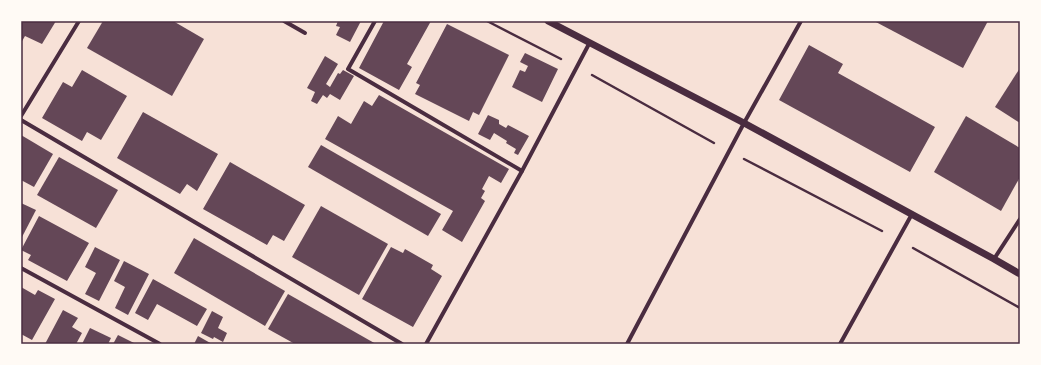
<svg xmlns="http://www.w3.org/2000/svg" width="1041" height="365" font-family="'PT Sans Narrow',sans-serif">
  <rect width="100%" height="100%" fill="#f7e1d7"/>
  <g fill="#644757">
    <path d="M21 21H56L42 44 25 36 21 43Z"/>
    <path d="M103 21H173L204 39 172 96 87 48Z"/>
    <path d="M338 21H361L350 42 336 35 340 27 336 26Z"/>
    <path d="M384 21H431L407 64 412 67 399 90 359 68Z"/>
    <path d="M874 21H988L963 68Z"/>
    <path d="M447 24 509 55 479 115 473 112 469 121 415 94 420 85 416 83Z"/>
    <path d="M809 45 843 64 838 73 935 127 910 172 779 100Z"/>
    <path d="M525 53 558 69 542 102 512 87 520 70 525 72 528 66 520 62Z"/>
    <path d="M325 56 338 64 326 84 330 87 338 73 340 74 343 70 354 76 340 100 330 94 327 98 323 95 317 104 311 101 315 92 307 88Z"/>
    <path d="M1020 68V123L995 107Z"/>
    <path d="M82 70 127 96 101 140 87 132 82 141 42 118 63 82 72 87Z"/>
    <path d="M379 95 509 169 501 183 489 176 482 189 485 191 481 198 485 201 462 242 442 230 453 211 325 139 338 116 351 124 364 101 372 106Z"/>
    <path d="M143 112 218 154 197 191 187 184 180 194 117 158Z"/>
    <path d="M488 115 499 120V124L506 128 508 125 529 136 518 155 514 153 516 149 506 143 507 141 494 133 490 140 478 134Z"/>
    <path d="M966 116 1020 148V177L1001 211 934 172Z"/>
    <path d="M21 135 53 154 34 187 21 180Z"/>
    <path d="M321 145 441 214 428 236 308 167Z"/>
    <path d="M59 157 118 190 96 228 37 195Z"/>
    <path d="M230 162 305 205 284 241 273 235 267 245 203 209Z"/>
    <path d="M21 203 36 210 21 239Z"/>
    <path d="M321 206 388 244 359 295 292 257Z"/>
    <path d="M39 216 89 243 67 281 28 260 31 255 21 250Z"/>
    <path d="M194 238 285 291 265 326 174 273Z"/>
    <path d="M95 247 120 260 99 301 85 294 96 273 85 267Z"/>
    <path d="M391 247 403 253 405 249 433 265 431 269 442 276 413 327 362 299Z"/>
    <path d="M124 261 149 274 128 315 115 308 125 287 114 281Z"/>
    <path d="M153 279 207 309 197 326 157 304 148 320 135 313Z"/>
    <path d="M21 287 35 295 38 290 55 299 32 340 21 334Z"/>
    <path d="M288 294 376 344H295L268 329Z"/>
    <path d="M63 310 78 318 72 327 82 333 76 344H45Z"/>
    <path d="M212 311 223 317 218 328 227 333 223 342 214 337 213 339 201 333Z"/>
    <path d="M90 328 111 338 108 344H82Z"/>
    <path d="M118 335 136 344H113Z"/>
    <path d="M198 336 212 344H194Z"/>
  </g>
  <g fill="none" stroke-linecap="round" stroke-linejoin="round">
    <g stroke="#4a2c40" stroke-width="2.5">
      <path d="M487 21 561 59"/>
      <path d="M592 75 714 143"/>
      <path d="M744 159 882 231"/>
      <path d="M913 248 1020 308"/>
    </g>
    <g stroke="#4a2c40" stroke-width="4">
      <path d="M284 21 305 33"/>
      <path d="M375 21 348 69 522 171"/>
      <path d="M21 116 79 21"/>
      <path d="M21 120 402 344"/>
      <path d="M994 259 1020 219"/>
      <path d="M21 268 160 344"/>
      <path d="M426 344 522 171 590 42"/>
      <path d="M627 344 744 123 801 21"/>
      <path d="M840 344 912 214"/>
    </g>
    <path stroke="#4a2c40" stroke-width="7" d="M548 21 744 123 994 259 1020 274"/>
  </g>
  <rect width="1041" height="365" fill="none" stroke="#fffaf5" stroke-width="44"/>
  <rect x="22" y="22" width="997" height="321" fill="none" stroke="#4a2c40" stroke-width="1.5"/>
</svg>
